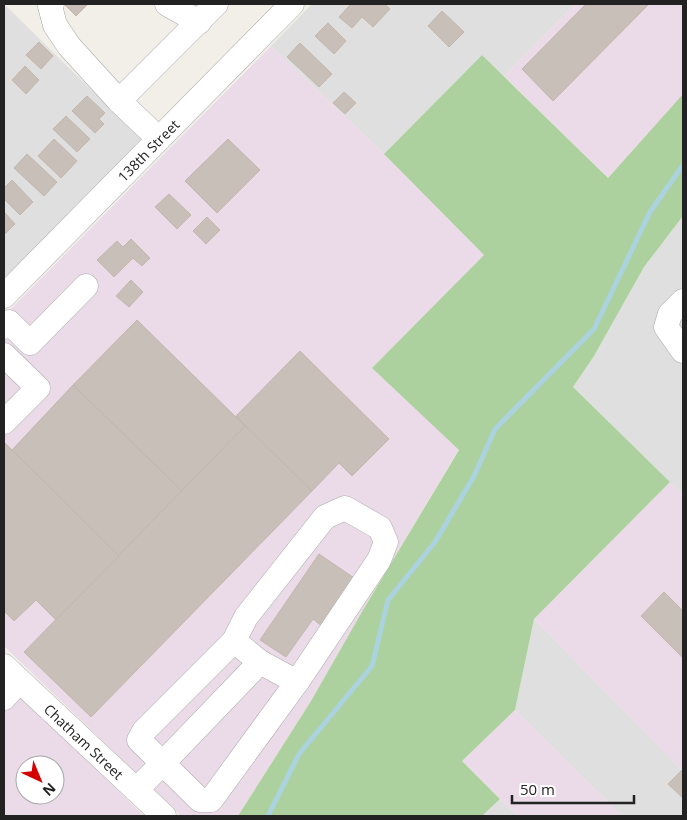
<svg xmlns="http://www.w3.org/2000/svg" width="687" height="820" font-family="'Open Sans',sans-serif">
  <rect width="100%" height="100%" fill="#f2efe9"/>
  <g fill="#e0dfdf">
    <path d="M4 4 141 139 4 279Z"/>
    <path d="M312 4H575L504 76 482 55 384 154 271 46Z"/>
    <path d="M683 216V495L573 387 594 356 644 267Z"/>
    <path d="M534 619 683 771V816H622L515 710Z"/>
    <path d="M500 799 518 816H482Z"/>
  </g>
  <g fill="#ebdbe8" fill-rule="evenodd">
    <path d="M575 4H683V94L608 178 504 76Z"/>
    <path d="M271 46 384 154 484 255 372 368 459 449 363 610 311 701 238 816H181L4 646V316Z"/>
    <path d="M670 482 683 495V771L534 619Z"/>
    <path d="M4 681 144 816H4ZM25 765H55V795H25Z"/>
    <path d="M515 710 622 816H518L462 761Z"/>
  </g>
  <path fill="#add19e" d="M482 55 608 178 683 94V216L644 267 594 356 573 387 670 482 534 619 515 710 462 761 500 799 482 816H238L311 701 363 610 459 450 372 368 484 255 384 154Z"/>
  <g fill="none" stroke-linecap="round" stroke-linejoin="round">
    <path stroke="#aad3df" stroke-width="5" d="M268 816 299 754 372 666 388 600 435 542 474 476 495 429 594 329 650 212 683 165"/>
  </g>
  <g fill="#c7bfb8" stroke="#c4b6ab">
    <path d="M64 4H88L76 16Z"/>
    <path d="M351 4H385L390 9 373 27 362 17 352 28 339 17Z"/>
    <path d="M586 4H649L553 101 522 69Z"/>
    <path d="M442 11 464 32 449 47 428 26Z"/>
    <path d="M328 23 346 41 334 54 315 36Z"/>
    <path d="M39 42 53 56 41 69 26 55Z"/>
    <path d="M300 43 332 74 319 87 287 57Z"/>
    <path d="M25 66 39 80 26 94 12 80Z"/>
    <path d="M344 92 356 103 345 114 333 103Z"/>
    <path d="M87 96 105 113 99 119 104 124 95 133 72 111Z"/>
    <path d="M66 116 90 139 77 152 53 129Z"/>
    <path d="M54 139 77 161 61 178 38 156Z"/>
    <path d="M228 139 260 170 217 213 185 181Z"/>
    <path d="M27 154 57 182 44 196 14 168Z"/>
    <path d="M12 180 33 202 20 215 4 199V188Z"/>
    <path d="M169 194 191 215 177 229 155 207Z"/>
    <path d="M4 212 15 224 4 235Z"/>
    <path d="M207 217 220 230 206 244 193 231Z"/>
    <path d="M131 239 150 258 142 266 133 258 114 277 97 260 117 241 123 247Z"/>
    <path d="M131 280 143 292 129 307 116 296Z"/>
    <path d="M137 320 245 426 182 491 73 385Z"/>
    <path d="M300 351 389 439 352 476 339 463 312 491 236 416Z"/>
    <path d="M73 385 182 491 119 556 12 450Z"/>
    <path d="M245 426 312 491 91 717 24 652Z"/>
    <path d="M4 442 119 556 56 620 36 600 14 621 4 611Z"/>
    <path d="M319 554 357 580 324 628 313 619 286 657 260 640Z"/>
    <path d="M664 592 683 611V658L641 616Z"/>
    <path d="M682 770 683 771V798L668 784Z"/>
  </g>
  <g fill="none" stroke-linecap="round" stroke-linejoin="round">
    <defs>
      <g id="minor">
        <path d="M52 4 50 6 55 25 69 46 119 101 159 139"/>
        <path d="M167 4 199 22"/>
        <path d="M119 101 216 4"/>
        <path id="s1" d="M4 296 292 4"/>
        <path d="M683 301 670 314 666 327 683 351"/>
        <path d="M4 327 9 322 30 343 86 286"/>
        <path d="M4 355 38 388 4 422"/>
        <path d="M234 641 246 617 325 517 345 508 380 528 386 542 379 560 297 682"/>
        <path id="s2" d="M4 666 164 816"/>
        <path d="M4 698 19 681"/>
        <path d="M136 790 163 763 260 662 297 682 211 800H200L139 740 144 731 234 641 260 662"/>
      </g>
    </defs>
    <use href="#minor" stroke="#a9a9a9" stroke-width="25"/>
    <use href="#minor" stroke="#fff" stroke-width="24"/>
  </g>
  <g text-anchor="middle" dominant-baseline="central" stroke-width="4.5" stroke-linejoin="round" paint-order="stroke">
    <g font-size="14" fill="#222" stroke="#fff">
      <text stroke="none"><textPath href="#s1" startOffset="205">138th Street</textPath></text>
      <text stroke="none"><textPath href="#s2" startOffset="110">Chatham Street</textPath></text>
    </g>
  </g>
  <rect width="687" height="820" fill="none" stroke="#222222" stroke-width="10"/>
  <g transform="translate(40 780) rotate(136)"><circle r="24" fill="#ffffff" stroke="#a7a7a7"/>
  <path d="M0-4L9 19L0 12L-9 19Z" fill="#d40000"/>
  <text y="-8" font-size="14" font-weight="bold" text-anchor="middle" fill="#222222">N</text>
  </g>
  <path d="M512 795v8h122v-8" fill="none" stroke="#222222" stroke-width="2.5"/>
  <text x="520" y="795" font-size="15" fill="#222222" stroke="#ffffff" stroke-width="4" paint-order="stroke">50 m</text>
</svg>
